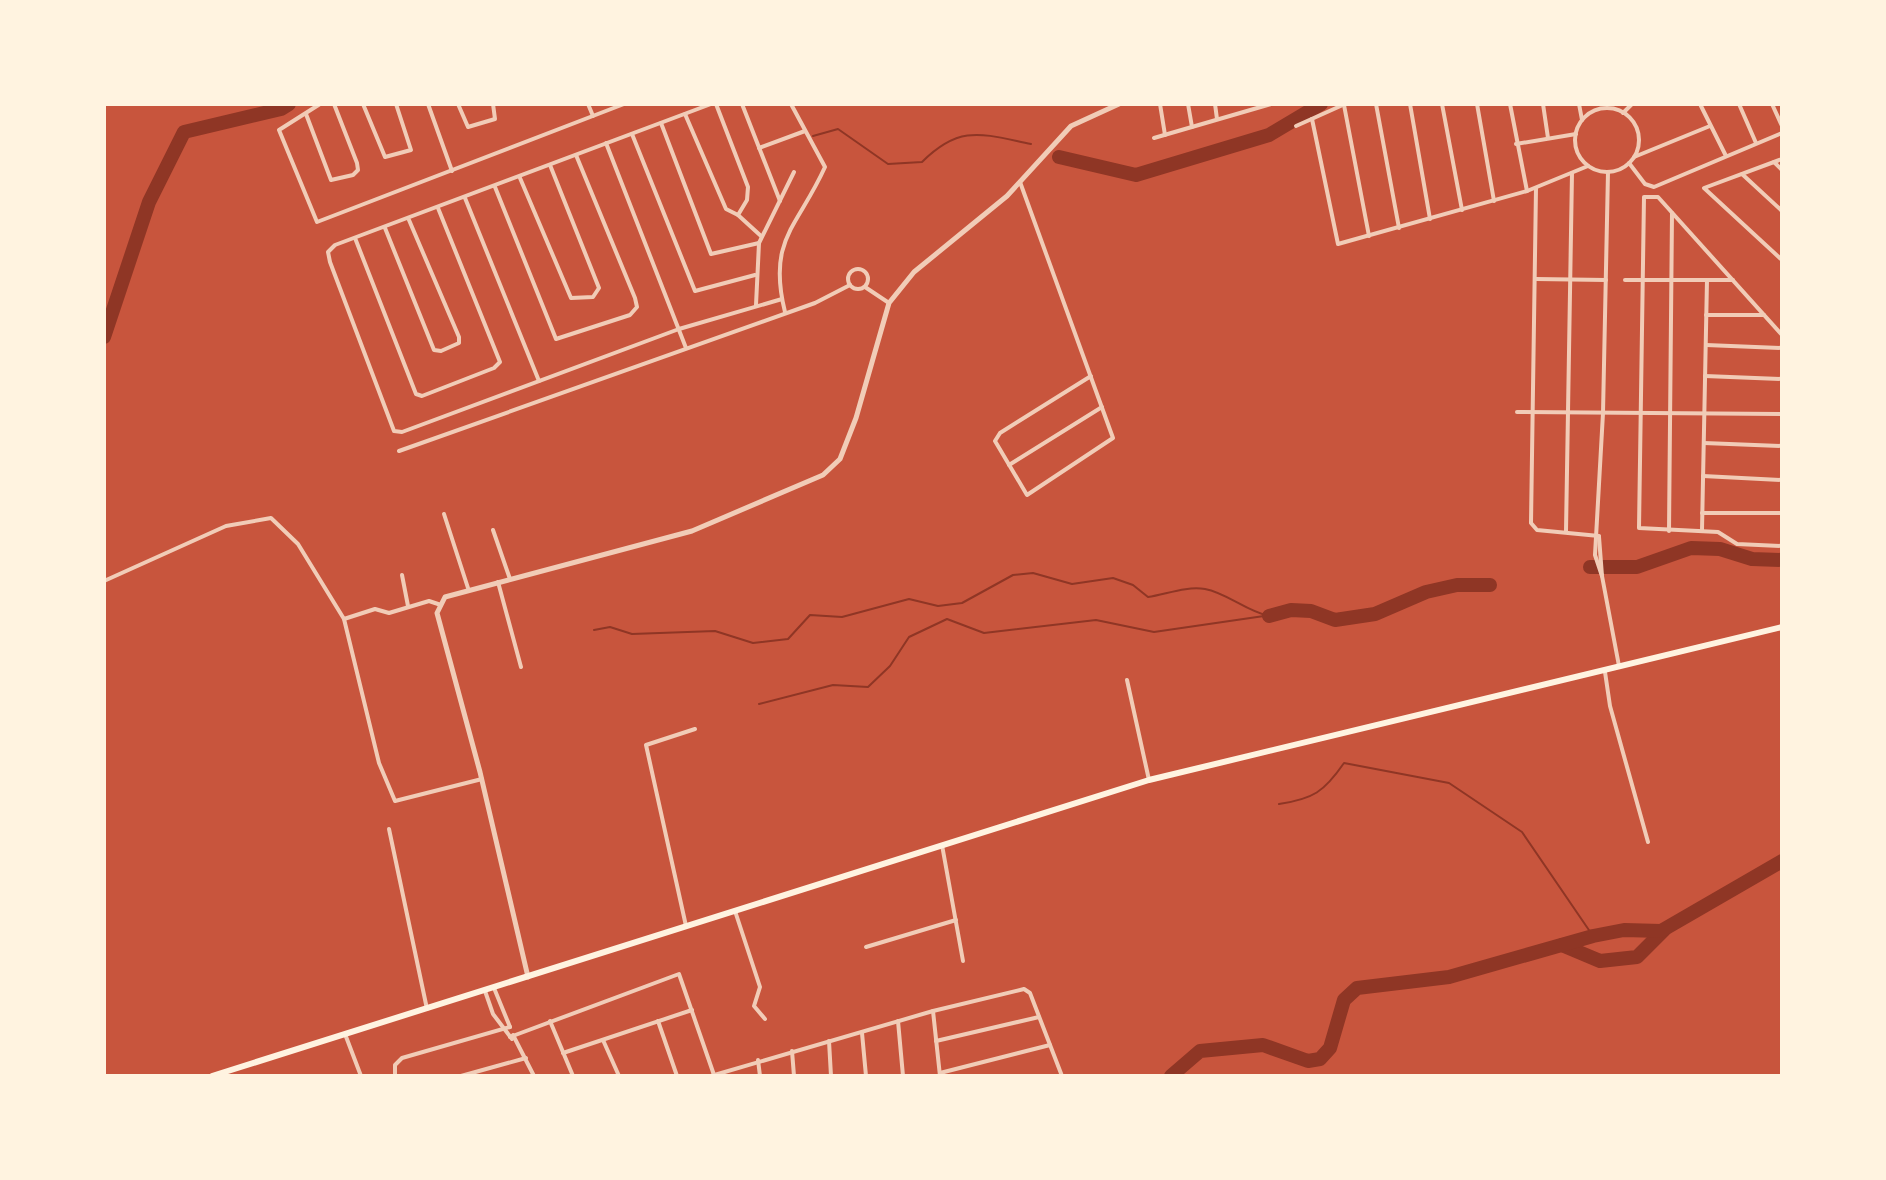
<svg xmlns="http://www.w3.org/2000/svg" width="1886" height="1180" font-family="Lora,serif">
  <rect width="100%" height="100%" fill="#c8553d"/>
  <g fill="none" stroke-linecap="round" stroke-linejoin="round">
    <g stroke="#8f3625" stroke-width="2">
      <path d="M813 136 838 129 888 164 922 162C960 124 982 134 1031 144"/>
      <path d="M594 630 610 627 632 634 715 631 753 643 788 639 810 615 842 617 909 599 938 606 962 603 1013 575 1033 573 1072 584 1113 578 1133 585 1148 597C1167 594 1186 586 1205 589 1227 593 1246 611 1269 616"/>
      <path d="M759 704 833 685 868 687 890 666 909 637 947 619 984 633 1096 620 1154 632 1264 616"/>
      <path d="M1279 804C1313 799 1324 792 1344 763L1449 783 1522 832 1593 936"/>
    </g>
    <g stroke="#8f3625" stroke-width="14">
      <path d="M1059 157 1136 175 1269 135 1321 104"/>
      <path d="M104 337 149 202 184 132 281 109 289 104"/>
      <path d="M1590 567H1637L1691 548 1720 549 1752 559 1782 560"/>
      <path d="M1269 616 1291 610 1311 611 1335 620 1375 614 1426 592 1457 585H1490"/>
      <path d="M1562 945 1600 961 1637 957 1664 930"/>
      <path d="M1171 1076 1200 1051 1263 1045 1308 1061 1320 1059 1330 1048 1344 1000 1357 988 1449 977 1593 936 1624 930 1661 931 1782 861"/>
    </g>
    <g stroke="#f1ccb7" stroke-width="4">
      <path d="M320 104 279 130 317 222 624 104"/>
      <path d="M363 104 385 157 411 150 396 104"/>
      <path d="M428 104 452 171"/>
      <path d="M458 104 468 127 495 119 493 104"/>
      <path d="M523 104H533"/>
      <path d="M588 104 593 116"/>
      <path d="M711 104 335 245 328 252 330 262 394 431 402 432 679 329 782 299"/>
      <path d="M716 104 748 187 747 200 738 215"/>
      <path d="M742 104 780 201"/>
      <path d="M1160 104 1165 135"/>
      <path d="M1188 104 1192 127"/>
      <path d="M1215 104 1217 119"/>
      <path d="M1376 104 1399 228"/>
      <path d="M1410 104 1430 219"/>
      <path d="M1442 104 1462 210"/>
      <path d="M1477 104 1494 201"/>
      <path d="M1510 104 1527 191"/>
      <path d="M1543 104 1548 138"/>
      <path d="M1579 104 1582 120"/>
      <path d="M1700 104 1726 156"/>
      <path d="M1739 104 1756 143"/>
      <path d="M1772 104 1782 126"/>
      <path d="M1344 105 1369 236"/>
      <circle cx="1607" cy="140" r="32"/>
      <path d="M1623 113 1632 104"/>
      <path d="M306 114 331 180 353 175 358 170 357 163 334 104"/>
      <path d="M685 114 726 209 738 215 761 236"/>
      <path d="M1312 119 1338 244 1527 191 1588 166"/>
      <path d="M661 123 711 254 759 243"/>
      <path d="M1296 126 1345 104"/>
      <path d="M632 134 695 291 755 275"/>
      <path d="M1154 138 1271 104"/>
      <path d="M606 143 686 348"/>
      <path d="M1516 144 1576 134"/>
      <path d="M759 148 805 131"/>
      <path d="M1634 157 1710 126"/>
      <path d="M1782 159 1704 188 1782 260"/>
      <path d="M1774 162 1782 170"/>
      <path d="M1629 163 1645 184 1654 187 1782 133"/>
      <path d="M1742 174 1782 211"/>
      <path d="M520 178 571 298 593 297 599 288 550 165"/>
      <path d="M1020 182 1113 438 1027 495 995 441 1000 433 1091 376"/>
      <path d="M495 187 556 339 630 315 637 307 635 298 576 155"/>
      <path d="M1536 188 1531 523 1537 530 1599 536"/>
      <path d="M465 198 539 381"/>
      <path d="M385 228 434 350 441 351 459 343V337L409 220"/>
      <path d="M355 238 416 394 422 396 494 368 500 362 438 208"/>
      <circle cx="858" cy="279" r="10"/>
      <path d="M1536 279 1606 280"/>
      <path d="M1625 280H1733"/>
      <path d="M865 287 889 303"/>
      <path d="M756 305 759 243 794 172"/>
      <path d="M785 312C767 239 798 227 825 167L791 104"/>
      <path d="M1706 315H1764"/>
      <path d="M1782 335 1658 197H1644L1639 528 1718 532 1737 544 1782 546"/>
      <path d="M1706 345 1782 348"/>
      <path d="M1705 376 1782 379"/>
      <path d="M1517 412 1782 414"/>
      <path d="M1704 443 1782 446"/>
      <path d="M399 451 815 303 850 285"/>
      <path d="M1009 465 1102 407"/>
      <path d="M1703 476 1782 480"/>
      <path d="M1702 513H1782"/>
      <path d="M444 514 468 588"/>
      <path d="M493 530 510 579"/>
      <path d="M1702 530 1707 280"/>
      <path d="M1566 531 1572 173"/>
      <path d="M1669 531 1672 213"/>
      <path d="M1599 537 1602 576 1619 666"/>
      <path d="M402 575 408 606"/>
      <path d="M1602 576 1595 555 1603 413 1608 172"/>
      <path d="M104 581 226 526 271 518 298 544 344 619"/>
      <path d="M498 582 521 667"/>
      <path d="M441 605 429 601 389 613 375 609 344 619 379 763 395 801 482 779"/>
      <path d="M1605 672 1610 706 1648 842"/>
      <path d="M1127 680 1149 780"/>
      <path d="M389 829 427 1009"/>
      <path d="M942 845 963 961"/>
      <path d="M735 911 760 987 754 1006 765 1019"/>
      <path d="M686 926 646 745 695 729"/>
      <path d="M866 947 956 920"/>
      <path d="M494 988 510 1027"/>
      <path d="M485 991 493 1014 512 1039"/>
      <path d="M933 1011 940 1076"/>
      <path d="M550 1021 573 1076"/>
      <path d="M658 1021 677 1076"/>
      <path d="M898 1021 903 1076"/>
      <path d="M862 1033 866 1076"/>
      <path d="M345 1034 361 1076"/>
      <path d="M513 1035 534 1076"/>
      <path d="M510 1037 679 974 714 1075"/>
      <path d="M603 1040 619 1076"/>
      <path d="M829 1041 831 1076"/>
      <path d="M936 1041 1039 1017"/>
      <path d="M792 1051 794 1076"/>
      <path d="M563 1053 692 1010"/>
      <path d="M758 1060 760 1076"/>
      <path d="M940 1073 1050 1045"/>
      <path d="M395 1076V1065L402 1058 510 1027"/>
      <path d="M461 1076 526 1058"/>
      <path d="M711 1076 933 1011 1024 989 1030 993 1062 1076"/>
    </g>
    <path stroke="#f1ccb7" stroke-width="5" d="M528 977 480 772 437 613 445 597 692 531 823 475 840 459 856 418 889 303 914 272 1007 196 1071 126 1119 104"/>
    <path stroke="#fff3e0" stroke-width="6" d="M212 1076 1149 780 1782 627"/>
  </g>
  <rect width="1886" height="1180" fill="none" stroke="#fff3e0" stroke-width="212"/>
</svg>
